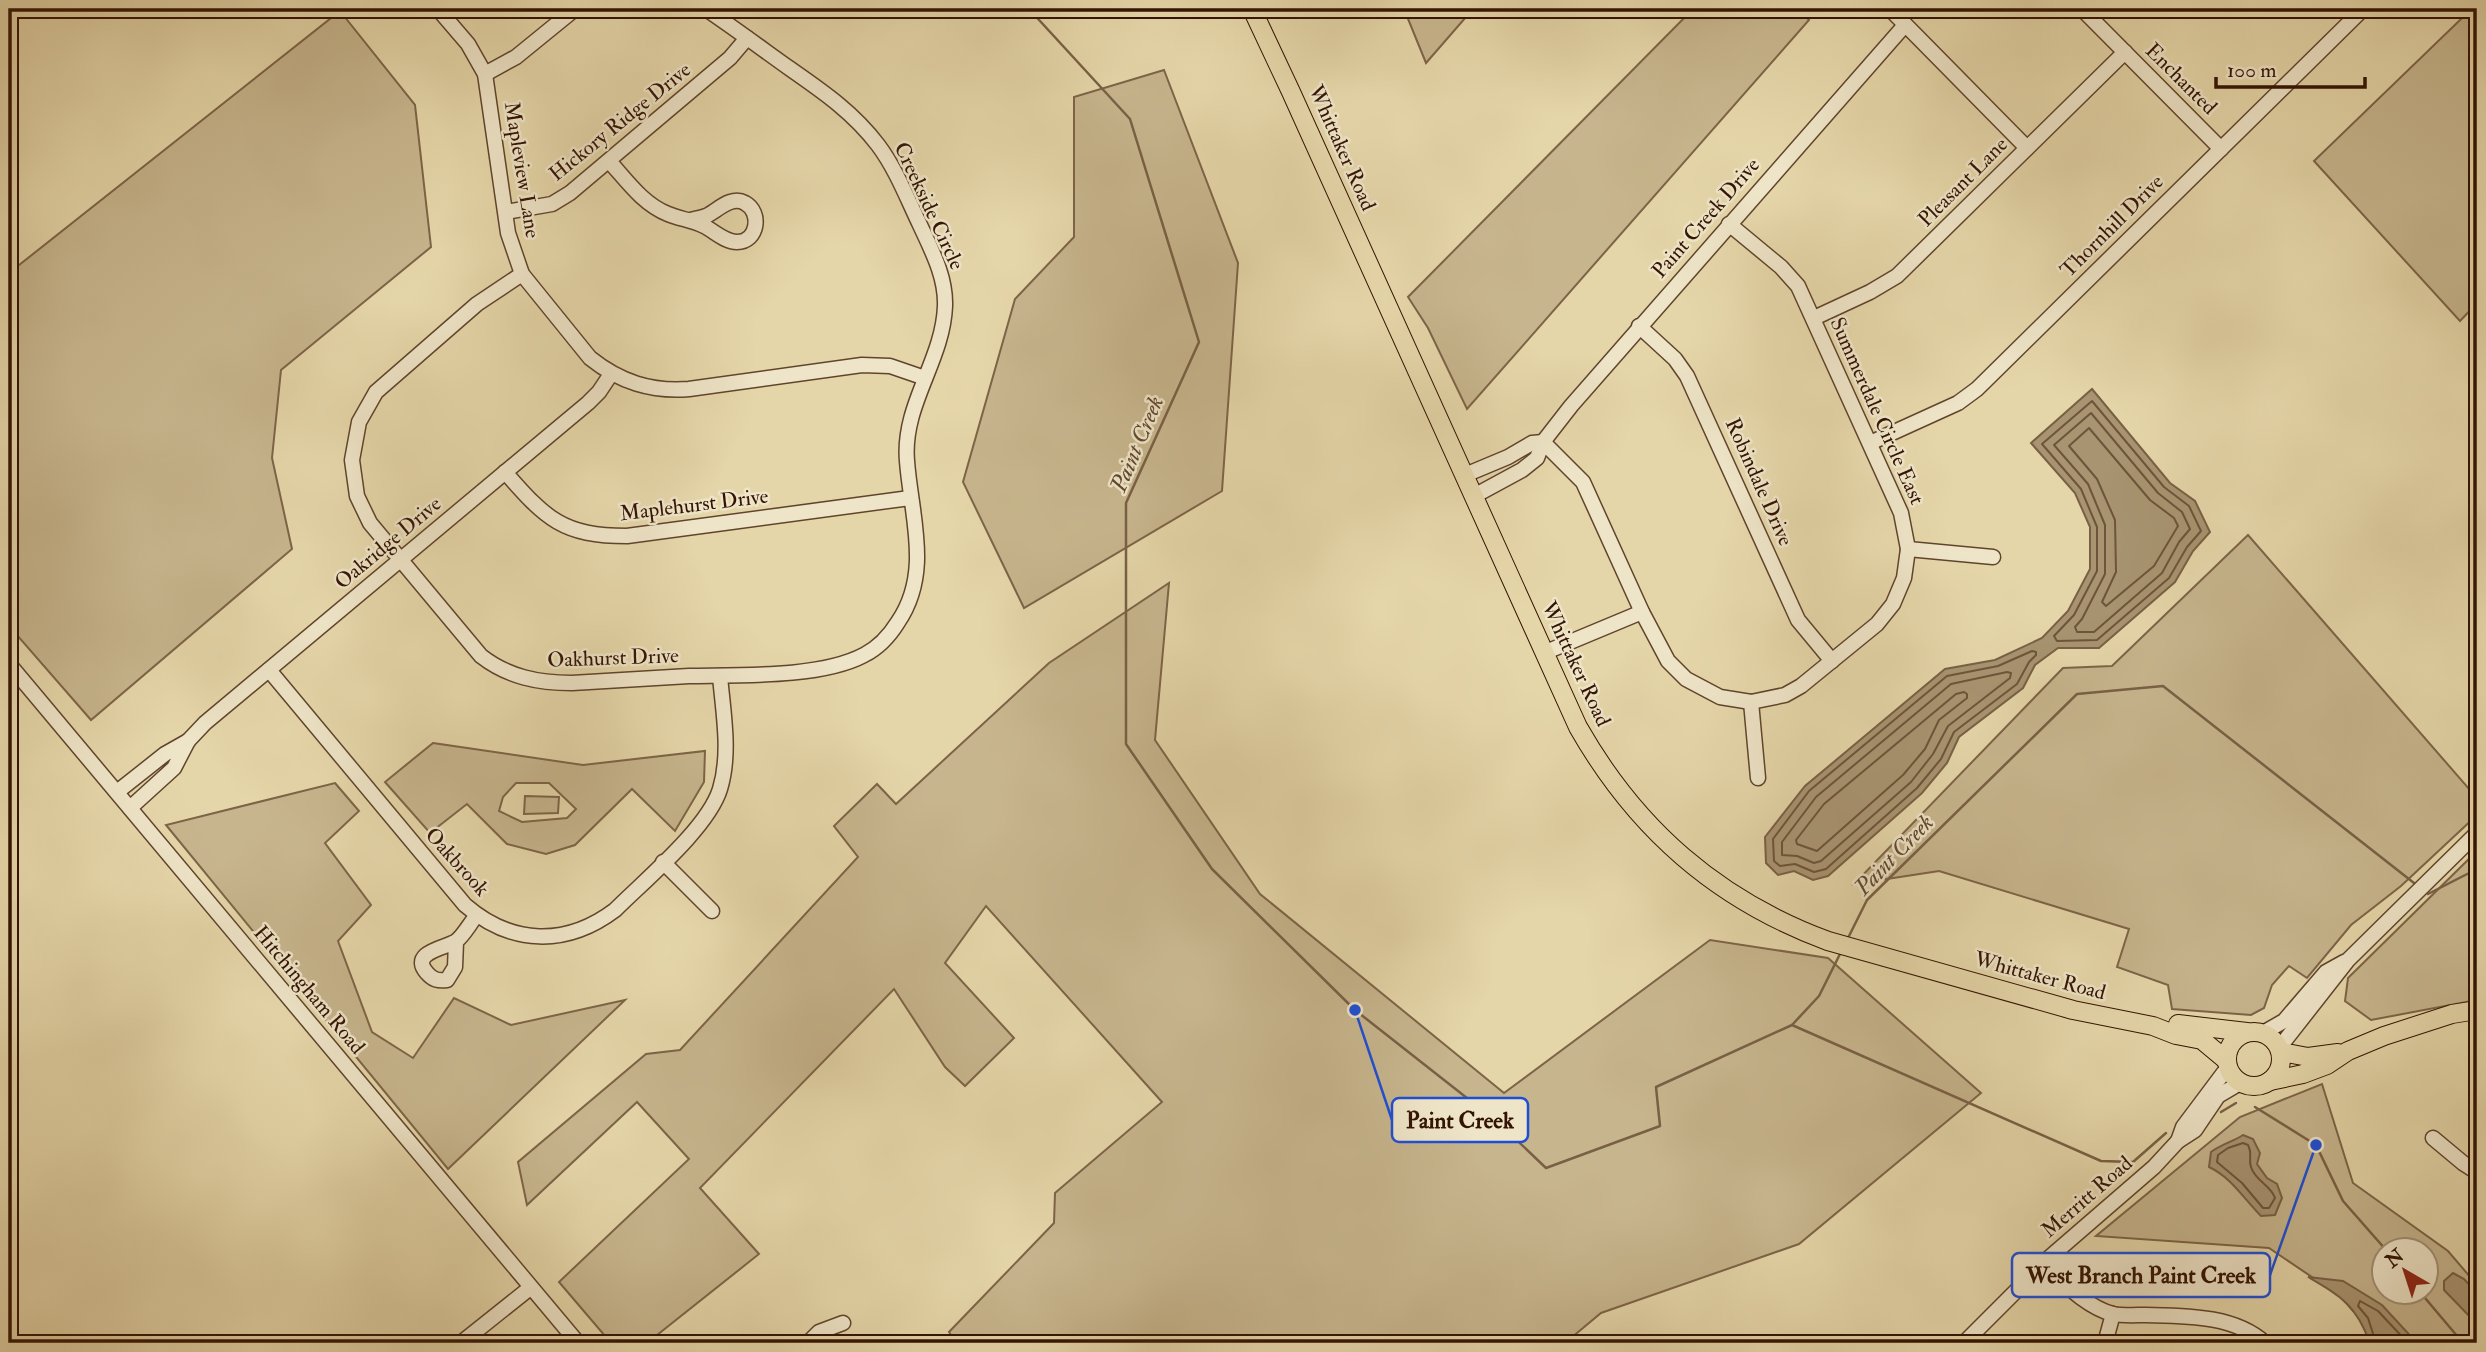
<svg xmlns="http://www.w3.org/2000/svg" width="2486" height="1352" font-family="'IM FELL Double Pica',serif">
  <rect width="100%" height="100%" fill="#e5d6a9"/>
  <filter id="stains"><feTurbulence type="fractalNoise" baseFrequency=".00286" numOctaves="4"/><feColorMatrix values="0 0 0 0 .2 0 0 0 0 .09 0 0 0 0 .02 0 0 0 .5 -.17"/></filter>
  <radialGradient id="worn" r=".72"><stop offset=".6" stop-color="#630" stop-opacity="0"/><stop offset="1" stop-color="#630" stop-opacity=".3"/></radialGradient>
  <g fill="#c7b58d" stroke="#7d6448" stroke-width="2" fill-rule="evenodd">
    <path d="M1404 9H1473L1426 63Z"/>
    <path d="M1693 9H1800L1809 20 1467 409 1428 328 1408 297Z"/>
    <path d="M2477 10V303L2460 321 2314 161 2461 19Z"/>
    <path d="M340 11 415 105 431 247 281 370 272 458 292 549 91 720 9 626V273Z"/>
    <path d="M1164 70 1238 263 1222 491 1024 608 963 482 1015 299 1074 237V97Z"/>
    <path d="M2248 535 2477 798V815L2401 886 2351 925 2307 978 2289 966 2272 985 2264 1008 2251 1015 2172 1009 2168 985 2117 967 2129 929 1939 871 1854 884 2063 668 2112 666Z"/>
    <path d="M1169 583 1155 740 1260 894 1504 1093 1710 940 1828 958 1981 1093 1799 1244 1601 1313 1565 1343H956L949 1332 1054 1223 1055 1193 1162 1102 986 906 945 963 1014 1038 965 1086 945 1067 894 989 700 1188 759 1254 647 1343H611L559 1282 689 1159 637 1102 527 1205 518 1162 646 1054 680 1050 858 857 834 826 877 784 896 804 1049 663Z"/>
    <path d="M433 743 583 765 705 751 704 782 675 831 632 789 575 845 546 854 507 844 467 804 430 833 385 782ZM516 783H549L576 809 567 818 522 822 499 811 503 797Z"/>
    <path d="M335 783 359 811 325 843 371 905 338 941 372 1032 413 1058 454 998 511 1025 625 1000 448 1169 166 825Z"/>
    <path d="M525 796 559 797 558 813 524 814Z"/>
    <path d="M2477 851V1000L2371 1020 2345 1001 2348 978Z"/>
    <path d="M2322 1084 2353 1183 2448 1251 2477 1285V1343H2370L2362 1321 2340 1296 2269 1248 2096 1236 2240 1117ZM2384 1250H2426V1292H2384Z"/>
  </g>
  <g fill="#a89471" stroke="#796045" stroke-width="2">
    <path d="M2092 389 2170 483 2195 501 2210 532 2193 551 2175 582 2099 648H2058L2035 665 2023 688 1959 737 1947 763 1922 793 1828 876 1813 880 1794 871 1778 875 1766 863 1765 837 1805 786 1945 669 1995 660 2042 638 2068 611 2090 569V527L2075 493 2031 443Z"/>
    <path d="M2243 1135 2253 1139 2260 1153 2257 1164 2267 1178 2277 1184 2282 1198 2275 1215 2261 1216C2243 1198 2232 1178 2209 1167L2211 1152C2222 1144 2232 1142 2243 1135Z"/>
    <path d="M2453 1273 2464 1279 2477 1293V1324L2444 1290V1281Z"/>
    <path d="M2308 1277 2343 1281 2382 1305 2417 1343H2370C2356 1305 2342 1297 2308 1277Z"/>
  </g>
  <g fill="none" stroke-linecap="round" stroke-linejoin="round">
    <g stroke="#6e543a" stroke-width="2">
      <path d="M2092 401 2164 487 2189 506 2201 531 2187 547 2169 578 2097 640 2057 641 2054 636 2074 615 2097 571V527L2081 489 2042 444Z"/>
      <path d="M2091 413 2158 493 2182 512 2190 529 2179 542 2162 573 2094 632H2077L2075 627 2082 619 2105 574V525L2088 484 2054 445Z"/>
      <path d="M2089 428 2150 500 2174 518 2178 526 2154 566 2106 606 2102 602 2116 572 2115 520 2097 479 2069 446Z"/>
      <path d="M2032 651 2036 652V655L2029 662 2017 684 1954 732 1941 759 1917 788 1826 869 1814 872 1795 864 1780 866 1774 861 1773 839 1809 791 1947 676 1998 666Z"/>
      <path d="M2007 672 2011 673 2010 678 1948 726 1933 754 1911 782 1821 861 1814 863 1797 856 1782 855V842L1816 797 1951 684Z"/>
      <path d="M1964 692 1967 694V698L1939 720 1925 749 1903 775 1817 851 1797 844 1796 840 1824 804 1956 694Z"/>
      <path d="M2243 1143 2248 1145C2253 1155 2248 1158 2251 1167 2255 1181 2271 1185 2275 1198L2269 1208H2263L2242 1183 2217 1162 2218 1155 2228 1148Z"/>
      <path d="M2376 1343 2368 1318 2358 1306 2360 1301 2378 1311 2408 1343"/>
    </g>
    <g stroke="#796045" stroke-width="2.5">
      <path d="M1029 9 1130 119 1199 342 1126 503V744L1212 869 1355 1010 1500 1124 1546 1168 1660 1126 1656 1087 1792 1025 1819 996 1841 952"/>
      <path d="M2428 894 2477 869"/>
      <path d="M1847 940 1867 900 2077 694 2163 686 2414 883"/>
      <path d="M1792 1025 2101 1161 2133 1162 2166 1133"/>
      <path d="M2255 1107 2316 1145 2343 1201 2386 1250"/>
      <path d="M2221 1112 2236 1103"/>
      <path d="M2420 1292 2463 1343"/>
    </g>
    <defs>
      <g id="minor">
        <path d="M438 9 468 44 485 74 508 233 522 274 590 358C620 382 651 392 689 389L862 365 890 366 925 378"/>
        <path d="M1890 9 2027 148"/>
        <path d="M2082 9 2221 149"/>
        <path d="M485 74 516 57 575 9"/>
        <path d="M609 161C627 181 643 204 668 214 680 219 692 220 704 226 714 231 725 242 737 242 758 242 762 212 745 203 731 195 717 211 706 216 701 218 695 219 690 220"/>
        <path d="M506 212 552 204 570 193 730 58 747 38"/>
        <path d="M522 274 477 304 376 392 359 422 352 460 357 496 370 523 481 656C508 677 538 683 572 683 611 681 650 678 689 676 739 675 821 678 864 655 878 648 890 635 898 622 932 572 911 516 907 461 902 405 943 361 945 306 946 277 932 251 920 225 907 198 896 169 878 145 853 112 822 91 789 68 761 48 734 28 706 9"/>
        <path d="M1814 318 1870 292 1897 276 2125 52"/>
        <path d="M1639 326 1675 359 1687 376 1798 620 1832 661"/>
        <path d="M1543 442 1583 482 1642 612 1668 661 1686 679 1720 697 1751 702 1785 695 1801 686 1877 624 1893 604 1904 578 1908 549 1901 513 1798 286 1781 267 1729 224"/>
        <path d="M1870 443 1958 403 1977 389 2363 9"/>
        <path d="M505 472C546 519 563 536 627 536L910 498"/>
        <path d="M1465 475 1508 457 1532 443 1543 442"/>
        <path d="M1474 496 1522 470 1537 458 1543 442 1571 406 1905 25"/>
        <path d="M1908 549 1993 557"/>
        <path d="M1546 652 1642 612"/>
        <path d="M9 664 578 1343"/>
        <path d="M269 670 465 905C511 945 566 947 615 910 645 880 708 828 720 789 731 753 723 712 720 676"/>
        <path d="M1751 702 1758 778"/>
        <path d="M188 741 205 723 588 403 599 392 611 374"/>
        <path d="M117 792 165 754 188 741 174 768 130 808"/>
        <path d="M663 862 712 911"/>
        <path d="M456 942 455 967 447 980C438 981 433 980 427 973 409 953 444 948 455 942 463 937 470 923 477 915"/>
        <path d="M2263 1033 2284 1021 2326 972 2344 962"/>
        <path d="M2279 1048 2348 960 2477 833"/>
        <path d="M2433 1138 2463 1163 2477 1172"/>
        <path d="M2178 1141 2183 1127 2228 1067"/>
        <path d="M2043 1264C2063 1282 2086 1307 2113 1314 2123 1316 2136 1315 2146 1315 2186 1316 2234 1315 2265 1343"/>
        <path d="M461 1343 530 1288"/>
        <path d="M808 1343 819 1332 843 1323"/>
        <path d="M1964 1343 2050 1257 2154 1167 2178 1141 2195 1130 2218 1096 2240 1083"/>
        <path d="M2105 1343 2113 1314"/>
      </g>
      <g id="major">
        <path d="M1252 9 1291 92 1578 727C1636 829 1717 900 1828 941L2073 1010 2153 1026 2176 1035 2202 1040 2226 1060"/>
        <path d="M2178 1024 2247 1032"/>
        <circle cx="2254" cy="1059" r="27"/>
        <path d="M2281 1052 2308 1057 2338 1053"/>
        <path d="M2270 1081 2303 1074 2327 1065 2348 1051 2384 1036 2452 1014 2477 1010"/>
      </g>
    </defs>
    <use href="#minor" stroke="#60442c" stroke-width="17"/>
    <use href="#major" stroke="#331303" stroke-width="20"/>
    <use href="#minor" stroke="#eee4c7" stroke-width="14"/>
    <use href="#major" stroke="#e5d6a9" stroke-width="18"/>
  </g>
  <g text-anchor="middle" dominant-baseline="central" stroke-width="5" stroke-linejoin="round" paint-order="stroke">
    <g font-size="21" fill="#331303" stroke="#eee4c7">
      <text transform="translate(2181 79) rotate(45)">Enchanted</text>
      <text transform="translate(620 122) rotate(-39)">Hickory Ridge Drive</text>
      <text transform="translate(1342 148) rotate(66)">Whittaker Road</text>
      <text transform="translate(522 170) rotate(81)">Mapleview Lane</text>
      <text transform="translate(1963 182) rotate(-45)">Pleasant Lane</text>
      <text transform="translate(929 206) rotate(65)">Creekside Circle</text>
      <text transform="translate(1706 218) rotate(-49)">Paint Creek Drive</text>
      <text transform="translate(2112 226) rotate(-45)">Thornhill Drive</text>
      <text transform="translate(1877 411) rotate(66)">Summerdale Circle East</text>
      <text transform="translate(1759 482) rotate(66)">Robindale Drive</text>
      <text transform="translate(694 505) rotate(-7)">Maplehurst Drive</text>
      <text transform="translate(388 543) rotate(-40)">Oakridge Drive</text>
      <text transform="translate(613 658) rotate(-2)">Oakhurst Drive</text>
      <text transform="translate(1576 664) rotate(65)">Whittaker Road</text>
      <text transform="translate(457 862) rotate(48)">Oakbrook</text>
      <text transform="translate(2040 976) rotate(15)">Whittaker Road</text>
      <text transform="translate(309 990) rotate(50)">Hitchingham Road</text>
      <text transform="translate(2087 1197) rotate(-41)">Merritt Road</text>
    </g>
    <g font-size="23" font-style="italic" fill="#62472f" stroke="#eee4c7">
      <text transform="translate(1137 444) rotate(-67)">Paint Creek</text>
      <text transform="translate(1894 855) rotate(-46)">Paint Creek</text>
    </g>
  </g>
  <path fill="none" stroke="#1d4ed8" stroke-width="2.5" d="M1355 1010L1392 1120M2316 1145L2270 1275"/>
  <g fill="#1d4ed8" stroke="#eee4c7" stroke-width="2.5">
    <circle cx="1355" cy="1010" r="7"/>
    <circle cx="2316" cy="1145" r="7"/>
  </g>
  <g fill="#eee4c7" stroke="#1d4ed8" stroke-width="2.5">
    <rect x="1392" y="1098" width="136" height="44" rx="7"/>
    <rect x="2012" y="1253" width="258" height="44" rx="7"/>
  </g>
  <g font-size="23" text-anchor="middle" font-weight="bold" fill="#331303">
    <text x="1460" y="1128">Paint Creek</text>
    <text x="2141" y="1283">West Branch Paint Creek</text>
  </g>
  <rect width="2486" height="1352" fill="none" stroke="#e5d6a9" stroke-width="35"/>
  <rect x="10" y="10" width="2465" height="1331" fill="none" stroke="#331303" stroke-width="3.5"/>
  <rect x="18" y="18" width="2451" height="1317" fill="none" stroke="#331303" stroke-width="2"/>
  <g transform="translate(2405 1271) rotate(321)"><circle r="33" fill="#eee4c7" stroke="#a39079" stroke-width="2"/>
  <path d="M0-5L12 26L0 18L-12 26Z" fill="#8f2418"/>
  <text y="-10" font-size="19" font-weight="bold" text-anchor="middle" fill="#331303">N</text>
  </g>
  <path d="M2216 77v10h149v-10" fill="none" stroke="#331303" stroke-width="3.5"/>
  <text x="2227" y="77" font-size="21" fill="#331303" stroke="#eee4c7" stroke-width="5" paint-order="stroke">100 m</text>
  <rect width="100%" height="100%" filter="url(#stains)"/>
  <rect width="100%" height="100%" fill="url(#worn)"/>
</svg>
